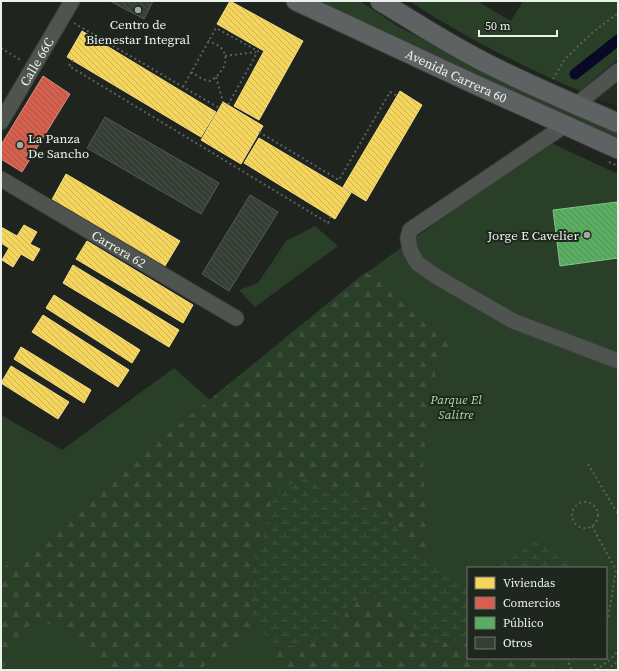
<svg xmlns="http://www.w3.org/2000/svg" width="619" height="671" font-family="'Source Serif 4',serif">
  <defs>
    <pattern id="forest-firs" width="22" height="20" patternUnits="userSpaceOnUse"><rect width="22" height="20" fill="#293f28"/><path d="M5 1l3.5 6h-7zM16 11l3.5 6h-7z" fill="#3e523d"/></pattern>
    <pattern id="wetland-marsh" width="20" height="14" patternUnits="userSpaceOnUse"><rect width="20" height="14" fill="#293f28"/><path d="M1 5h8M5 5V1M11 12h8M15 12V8" fill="none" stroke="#3e523d"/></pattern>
    <pattern id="homes-back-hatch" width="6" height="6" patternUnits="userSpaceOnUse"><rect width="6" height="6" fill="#f6d55c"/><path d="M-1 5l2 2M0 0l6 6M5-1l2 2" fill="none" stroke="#cab256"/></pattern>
    <pattern id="shops-back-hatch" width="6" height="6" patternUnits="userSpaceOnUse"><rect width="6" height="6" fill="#d6604d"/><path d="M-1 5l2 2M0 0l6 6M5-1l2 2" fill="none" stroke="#a4584b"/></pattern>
    <pattern id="public-back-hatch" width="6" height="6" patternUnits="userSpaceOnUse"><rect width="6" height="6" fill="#5aae61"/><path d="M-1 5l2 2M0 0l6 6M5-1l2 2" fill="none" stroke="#548f59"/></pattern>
    <pattern id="building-back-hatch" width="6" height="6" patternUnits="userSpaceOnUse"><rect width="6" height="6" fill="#353e35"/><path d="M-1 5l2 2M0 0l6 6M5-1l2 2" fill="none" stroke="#495149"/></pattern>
  </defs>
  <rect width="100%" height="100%" fill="#1f241f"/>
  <path fill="#212d20" d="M618 81V106L597 99Z"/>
  <g fill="#293f28" fill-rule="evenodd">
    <path d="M317 1H360L399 27 527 93 618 132V140L530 101Z"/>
    <path d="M409 1H477L511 21 523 1H618V59L580 91C520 66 463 36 409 1Z"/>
    <path d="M549 142 618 174V670H1V415L62 450 174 368 210 400 359 278ZM468 568H606V658H468Z"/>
    <path d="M315 226 338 246 255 307 239 290 258 283 286 241Z"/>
  </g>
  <g fill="url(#forest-firs)">
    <path d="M366 272 455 337 442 356 436 371 428 419 423 465 427 560 403 538 387 512 374 505 344 491 324 486 313 480 269 509 263 539 253 563 250 607 258 627 206 663 202 670H143L140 669V670H108L81 644 50 624 28 626 6 659 4 670H1V570Z"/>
    <path d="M368 598C385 597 397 600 406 616 410 622 412 627 416 633L468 640V658H549L555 670H280L273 663 274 643 292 646 302 645 342 630C346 610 345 602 368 598Z"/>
  </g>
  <g fill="url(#wetland-marsh)">
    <path d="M301 478 313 480 324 486 344 491 374 505 387 512 403 538 445 576 458 582H468V640C455 640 441 645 428 641 416 636 412 626 406 616 397 600 381 595 364 598 344 602 345 613 342 630 327 636 310 646 293 646 279 646 273 643 264 633 246 615 247 587 253 564 255 555 261 547 263 539 266 529 265 518 269 509 274 495 289 484 301 478Z"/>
    <path d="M537 542C554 543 565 552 570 568H488C506 553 515 549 537 542Z"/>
  </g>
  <g fill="url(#homes-back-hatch)" stroke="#f3dd87">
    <path d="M230 1 303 41 259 120 234 106 264 51 217 24Z"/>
    <path d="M82 31 216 112 201 137 67 57Z"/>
    <path d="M400 91 422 105 366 201 343 187Z"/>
    <path d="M223 102 263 126 241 164 201 140Z"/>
    <path d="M259 138 351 193 335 219 244 163Z"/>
    <path d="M66 174 180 241 162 271 49 205Z"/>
    <path d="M24 225 37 232 30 244 40 249 33 261 21 254 13 267 2 260 9 248 1 243V227L17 236Z"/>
    <path d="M87 241 193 305 183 323 76 259Z"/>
    <path d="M73 265 179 330 169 347 63 283Z"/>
    <path d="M54 295 140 350 132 363 46 308Z"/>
    <path d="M43 315 129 370 118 387 32 332Z"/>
    <path d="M21 347 91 390 84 403 14 359Z"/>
    <path d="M11 366 69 402 58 419 1 383Z"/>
  </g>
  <path fill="url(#shops-back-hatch)" stroke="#dc8c7c" d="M43 76 70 94 22 172 1 159V145Z"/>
  <path fill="url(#public-back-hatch)" stroke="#86c28a" d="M617 202 618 212V258L560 266 553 210Z"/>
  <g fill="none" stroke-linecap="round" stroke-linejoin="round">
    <path stroke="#090827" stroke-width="11" d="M575 74 618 40"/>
  </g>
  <g fill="url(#building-back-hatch)" stroke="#545954">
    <path d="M110 1H153L144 19Z"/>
    <path d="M105 117 219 183 201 214 87 148Z"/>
    <path d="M250 195 278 212 229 291 202 274Z"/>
  </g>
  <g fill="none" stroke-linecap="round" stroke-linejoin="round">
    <defs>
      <g id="minor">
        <path d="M576 105 618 71"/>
        <path id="s1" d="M1 122 72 1"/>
        <path d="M564 126 410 230 408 238 410 250 417 263 437 277 513 321 618 361"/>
        <path id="s2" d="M1 179 236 318"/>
      </g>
      <g id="major">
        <path id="s3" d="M296 1 474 84 618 149"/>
        <path d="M380 1C418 24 456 49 496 68 536 88 577 105 618 123"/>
      </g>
    </defs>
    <use href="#minor" stroke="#3a3e3a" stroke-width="17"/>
    <use href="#major" stroke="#3a3e3a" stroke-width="21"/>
    <g stroke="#5d605d" stroke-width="2" stroke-dasharray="2 3" stroke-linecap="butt">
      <path d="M74 23 219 108"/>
      <path d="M1 48 22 61"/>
      <path d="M225 56 256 52"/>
      <path d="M73 60 69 66 328 223 331 216"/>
      <path d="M191 72 202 79 210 81C221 75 231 61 222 49 219 45 213 43 208 41"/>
      <path d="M216 77 223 102"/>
      <path d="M553 79 565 59 592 33 618 13"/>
      <path d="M183 87 216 28 258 51 228 105"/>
      <path d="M259 132 339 180 390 92 397 96"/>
      <path d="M609 162 618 166"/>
      <path d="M588 464 618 514"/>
      <circle cx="585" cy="515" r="13"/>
      <path d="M592 526 616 570"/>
      <path d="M606 621 608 619 616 570H618"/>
      <path d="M569 658 568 662 572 670"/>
      <path d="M594 664 598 670"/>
      <path d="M596 670 611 659 618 651"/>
      <path d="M607 670 618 661"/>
    </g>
    <use href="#minor" stroke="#505450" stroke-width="15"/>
    <use href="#major" stroke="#5f6263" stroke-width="19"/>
  </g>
  <g fill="#a4a9a4" stroke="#1e261d" stroke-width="1.5">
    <circle cx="138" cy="10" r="4"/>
    <circle cx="20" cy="145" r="4"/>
    <circle cx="587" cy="235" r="4"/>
  </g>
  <g text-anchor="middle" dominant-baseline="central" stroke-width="4" stroke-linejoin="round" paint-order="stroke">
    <g font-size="13" fill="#ebf1eb" stroke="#1e261d">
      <text x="138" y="24">Centro de<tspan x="138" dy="15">Bienestar Integral</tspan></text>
      <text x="28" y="138" text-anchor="start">La Panza<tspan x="28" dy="15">De Sancho</tspan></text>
      <text x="579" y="235" text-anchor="end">Jorge E Cavelier</text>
    </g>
    <g font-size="13" fill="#ebf1eb" stroke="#1e261d">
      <text stroke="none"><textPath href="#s1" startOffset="70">Calle 66C</textPath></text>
      <text stroke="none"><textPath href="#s3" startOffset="177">Avenida Carrera 60</textPath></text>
      <text stroke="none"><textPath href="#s2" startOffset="137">Carrera 62</textPath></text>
    </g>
    <g font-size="13" font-style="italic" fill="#a7dfa3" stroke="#1e261d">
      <text x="456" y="399">Parque El<tspan x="456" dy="15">Salitre</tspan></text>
    </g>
  </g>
  <rect width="619" height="671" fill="none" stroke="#ebf1eb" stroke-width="4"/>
  <rect x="467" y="567" width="140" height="92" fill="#1e261d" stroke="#70776f"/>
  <rect x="475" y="577" width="20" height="12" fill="#f6d55c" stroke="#70776f"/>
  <text x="503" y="587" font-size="12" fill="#ebf1eb">Viviendas</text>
  <rect x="475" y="597" width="20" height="12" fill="#d6604d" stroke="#70776f"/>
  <text x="503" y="607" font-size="12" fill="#ebf1eb">Comercios</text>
  <rect x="475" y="617" width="20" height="12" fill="#5aae61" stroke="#70776f"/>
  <text x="503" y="627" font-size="12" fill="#ebf1eb">Público</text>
  <rect x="475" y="637" width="20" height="12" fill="#353e35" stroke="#70776f"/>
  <text x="503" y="647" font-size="12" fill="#ebf1eb">Otros</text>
  <path d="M479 30v6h78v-6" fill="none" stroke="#ebf1eb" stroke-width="2"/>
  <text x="485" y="30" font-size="12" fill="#ebf1eb" stroke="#1e261d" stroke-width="3" paint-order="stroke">50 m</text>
</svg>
